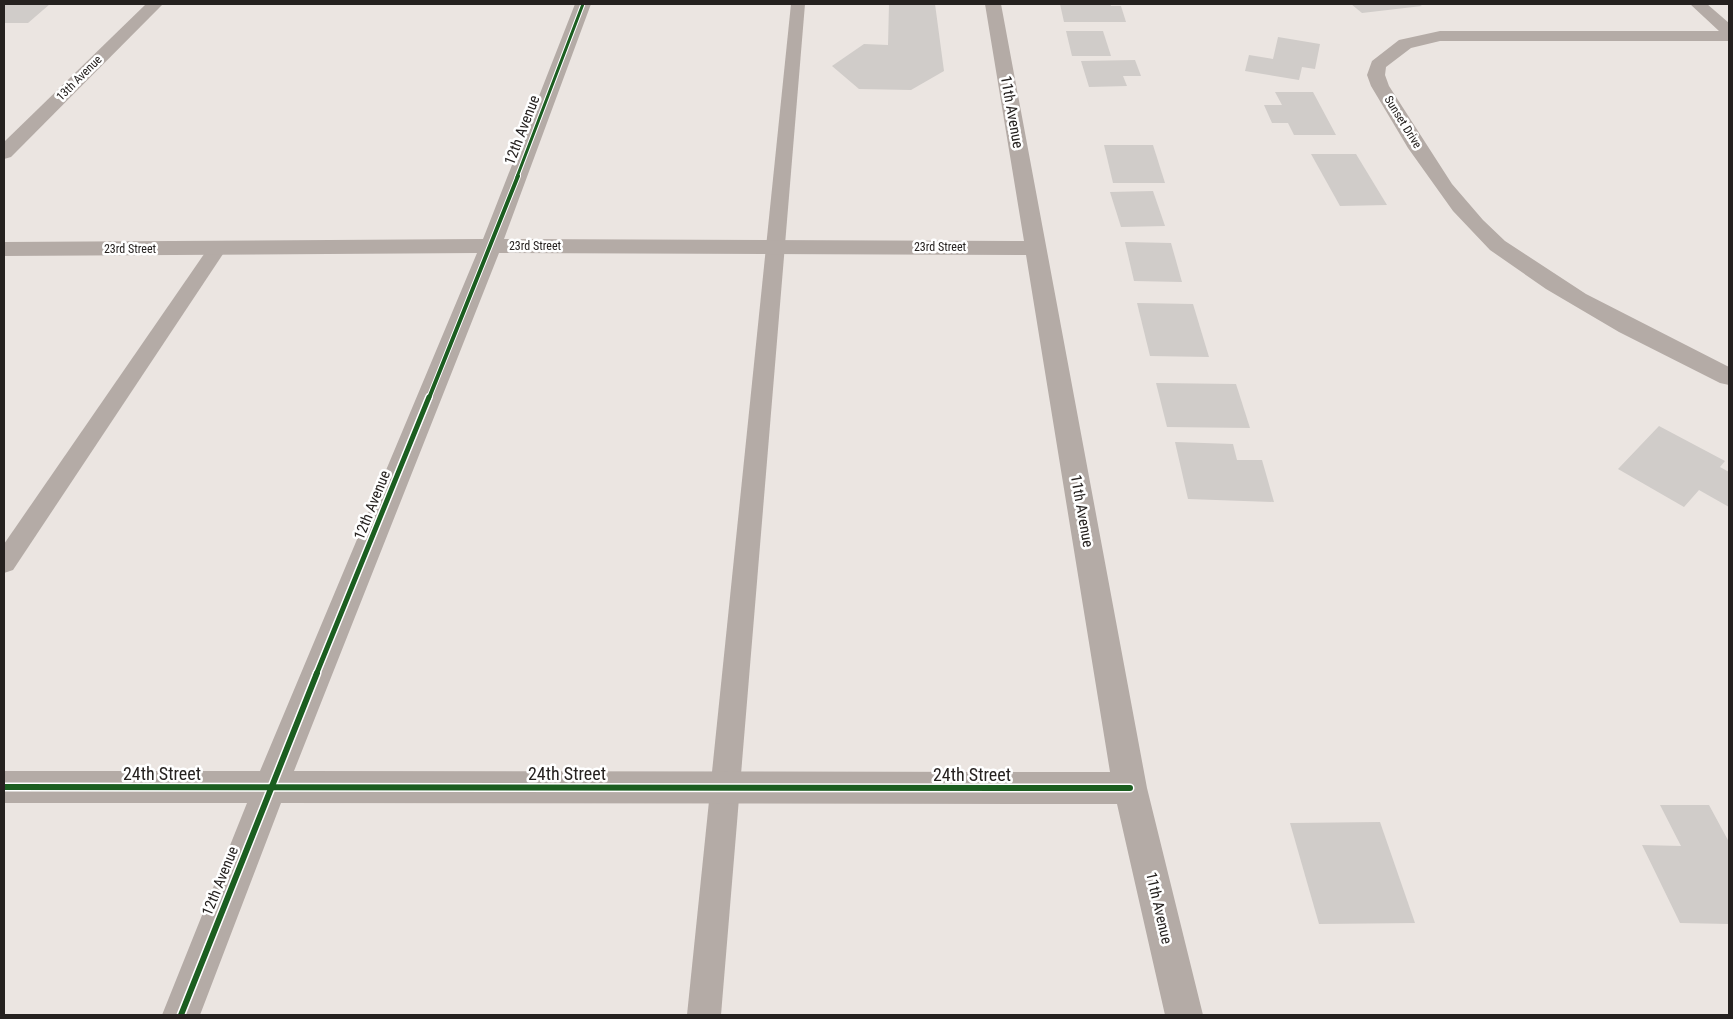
<svg xmlns="http://www.w3.org/2000/svg" width="1733" height="1019" font-family="'Roboto Condensed',sans-serif">
  <rect width="100%" height="100%" fill="#ebe5e1"/>
  <g fill="#d0ccc9">
    <path d="M4 4H50L28 23H4Z"/>
    <path d="M889 4H935L944 71 911 90 859 89 832 66 864 44 888 45Z"/>
    <path d="M1060 4H1110L1111 6H1121L1126 22H1064Z"/>
    <path d="M1351 4H1418L1422 6 1362 13Z"/>
    <path d="M1066 31H1103L1111 56H1072Z"/>
    <path d="M1278 37 1320 44 1315 69 1302 67 1299 80 1245 71 1249 55 1273 59Z"/>
    <path d="M1135 60 1141 76H1123L1127 86 1089 87 1081 61Z"/>
    <path d="M1275 92H1313L1336 135H1294L1288 123H1272L1264 105H1282Z"/>
    <path d="M1104 145H1153L1165 183H1113Z"/>
    <path d="M1311 154H1356L1387 205 1340 206Z"/>
    <path d="M1153 191 1165 226 1121 227 1110 192Z"/>
    <path d="M1125 242 1171 243 1182 282 1134 281Z"/>
    <path d="M1137 303 1193 304 1209 357 1150 356Z"/>
    <path d="M1156 383 1236 384 1250 428 1167 427Z"/>
    <path d="M1659 426 1725 461 1720 467 1729 472V507L1699 490 1684 507 1618 469Z"/>
    <path d="M1175 442 1233 444 1237 460H1262L1274 502 1188 499Z"/>
    <path d="M1660 805H1709L1729 842V924L1680 923 1642 845 1681 846Z"/>
    <path d="M1380 822 1415 923 1319 924 1290 823Z"/>
  </g>
  <g fill="none" stroke-linecap="round" stroke-linejoin="round">
    <g fill="#b4aba6" fill-rule="evenodd">
      <path d="M791 4H805L721 1015H687Z"/>
      <path d="M218 242 225 244 227 248 13 570 4 573V544L211 244Z"/>
    </g>
    <g fill="#b4aba6" fill-rule="evenodd">
      <path d="M146 4H163L11 157 4 159V142Z"/>
      <path d="M575 4H591L504 239 1024 241 985 4H1001L1147 788 1203 1015H1165L1117 804 281 803 200 1015H162L247 803H4V771H260L477 253 4 256V242L483 239ZM499 253 1026 255 1110 772 294 771Z"/>
      <path d="M1690 4H1707L1729 23V41H1440L1411 48 1386 67 1385 75 1389 86 1452 184 1483 220 1505 241 1586 294 1729 367V385L1720 383 1619 332 1546 289 1490 250 1453 211 1408 148 1371 86 1367 75 1372 61 1399 40 1440 31H1719Z"/>
    </g>
    <defs>
      <path id="cycleway-far3" d="M517 177 583 4"/>
      <path id="cycleway-far2" d="M429 398 518 176"/>
      <path id="cycleway-far1" d="M316 675 429 397"/>
      <g id="cycleway">
        <path d="M4 787 1130 788"/>
        <path d="M181 1015 317 673"/>
      </g>
    </defs>
    <use href="#cycleway-far3" stroke="#fff" stroke-width="5"/>
    <use href="#cycleway-far2" stroke="#fff" stroke-width="6"/>
    <use href="#cycleway-far1" stroke="#fff" stroke-width="8"/>
    <use href="#cycleway" stroke="#fff" stroke-width="9"/>
    <use href="#cycleway-far3" stroke="#1b5e20" stroke-width="3"/>
    <use href="#cycleway-far2" stroke="#1b5e20" stroke-width="4"/>
    <use href="#cycleway-far1" stroke="#1b5e20" stroke-width="5"/>
    <use href="#cycleway" stroke="#1b5e20" stroke-width="6"/>
  </g>
  <g text-anchor="middle" dominant-baseline="central" stroke-width="5" stroke-linejoin="round" paint-order="stroke">
    <g font-size="12" fill="#25211f" stroke="#fff">
      <text transform="translate(79 78) rotate(-45)">13th Avenue</text>
      <text transform="translate(1403 122) rotate(58)">Sunset Drive</text>
      <text x="535" y="246">23rd Street</text>
      <text x="940" y="247">23rd Street</text>
      <text x="130" y="249">23rd Street</text>
    </g>
    <g font-size="15" fill="#25211f" stroke="#fff">
      <text transform="translate(1012 112) rotate(80)">11th Avenue</text>
      <text transform="translate(522 130) rotate(-69)">12th Avenue</text>
      <text transform="translate(372 505) rotate(-68)">12th Avenue</text>
      <text transform="translate(1082 511) rotate(80)">11th Avenue</text>
      <text transform="translate(220 881) rotate(-68)">12th Avenue</text>
      <text transform="translate(1159 908) rotate(77)">11th Avenue</text>
    </g>
    <g font-size="18" fill="#25211f" stroke="#fff">
      <text x="162" y="773">24th Street</text>
      <text x="567" y="773">24th Street</text>
      <text x="972" y="774">24th Street</text>
    </g>
  </g>
  <rect width="1733" height="1019" fill="none" stroke="#25211f" stroke-width="10"/>
</svg>
